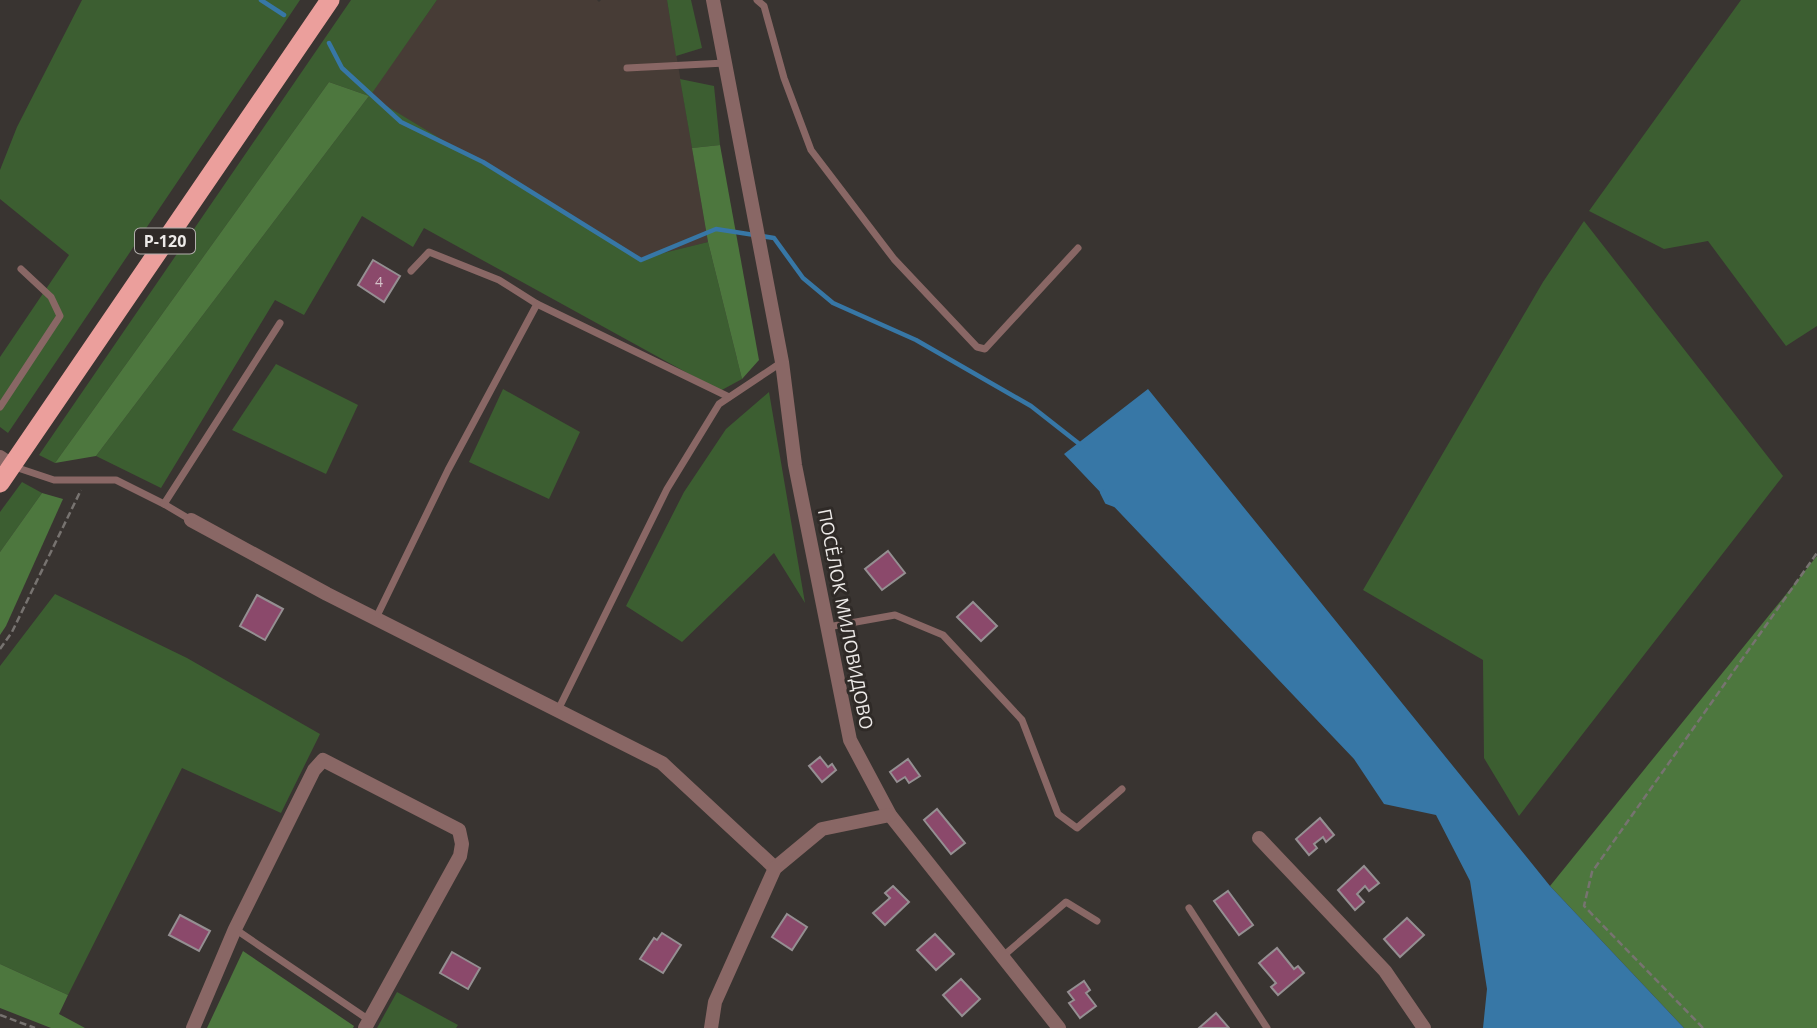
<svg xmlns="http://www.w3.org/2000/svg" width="1817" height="1028" font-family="'Open Sans',sans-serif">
  <rect width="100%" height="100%" fill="#393431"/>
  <path fill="#473c36" d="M437 0H597L599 2 601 0H667L708 242 640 259 369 96Z"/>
  <g fill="#3c5e31">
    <path d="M82 0H300L8 433 0 427V357L69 255 0 199V170L17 127Z"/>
    <path d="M351 0H437L370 96 639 259 708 242 742 379 720 391 424 228 413 247 362 216 304 315 275 300 161 488 96 456 369 96 329 82 55 463 39 455Z"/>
    <path d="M667 0H691L702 48 676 56Z"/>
    <path d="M1741 0H1817V326L1786 346 1708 241 1664 249 1589 211Z"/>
    <path d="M680 79 714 86 720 145 692 148Z"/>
    <path d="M1584 221 1783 476 1519 816 1484 758 1483 660 1363 590 1543 282Z"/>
    <path d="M276 364 358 405 326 474 232 430Z"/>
    <path d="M503 389 580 432 549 499 469 462Z"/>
    <path d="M769 392 805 603 774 553 682 642 626 606 684 492 726 429Z"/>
    <path d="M22 482 42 493 0 552V512Z"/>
    <path d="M55 594 187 658 320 734 281 813 182 768 68 995 0 964V666Z"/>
    <path d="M397 992 458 1025 456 1028H377Z"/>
  </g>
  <g fill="#4d773e">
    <path d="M329 82 369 96 96 456 55 463Z"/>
    <path d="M720 145 759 360 742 379 708 242 692 148Z"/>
    <path d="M42 493 63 499 6 626 0 635V552Z"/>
    <path d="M1817 556V1028H1684L1550 886Z"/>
    <path d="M243 951 354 1026 353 1028H207Z"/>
    <path d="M0 964 68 995 59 1014 85 1028H51L0 1008Z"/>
  </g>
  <path fill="#3777a6" d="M1148 389 1550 886 1684 1028H1483L1487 989 1470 881 1436 815 1384 804 1354 759 1064 454Z"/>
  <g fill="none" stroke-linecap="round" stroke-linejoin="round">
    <g stroke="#3777a6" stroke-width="4.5">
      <path d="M261 0 284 15"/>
      <path d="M329 43 342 68 401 122 483 162 641 260 716 229 774 238 803 278 833 303 916 340 1031 406 1082 446"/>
      <path d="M1102 492 1107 502 1115 505"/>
    </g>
  </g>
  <g fill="#8b496b" stroke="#958f92" stroke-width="2">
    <path d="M373 260 400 276 384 302 358 285Z"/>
    <path d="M888 551 905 573 882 590 865 569Z"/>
    <path d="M257 595 283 609 265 640 240 626Z"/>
    <path d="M973 602 997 626 981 641 957 617Z"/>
    <path d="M820 757 828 767 832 764 836 770 822 782 809 766Z"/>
    <path d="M908 759 920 776 909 783 905 777 897 782 890 772Z"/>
    <path d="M937 809 965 843 951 854 924 820Z"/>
    <path d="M1320 818 1334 835 1326 842 1323 837 1314 844 1317 848 1309 855 1296 839Z"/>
    <path d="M1364 866 1379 883 1369 891 1365 886 1357 894 1364 902 1355 910 1338 890Z"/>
    <path d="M893 886 909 902 885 925 873 913 890 898 885 893Z"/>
    <path d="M1228 891 1253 925 1239 935 1214 901Z"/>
    <path d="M787 914 807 927 792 950 772 937Z"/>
    <path d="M180 915 210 931 199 951 169 935Z"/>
    <path d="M1407 918 1424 935 1400 957 1384 939Z"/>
    <path d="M662 933 681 945 663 973 640 959 654 938 657 940Z"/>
    <path d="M935 934 954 954 936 970 917 950Z"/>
    <path d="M1277 948 1294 969 1298 966 1304 973 1278 995 1271 987 1276 983 1259 963Z"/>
    <path d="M452 952 480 968 468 989 440 973Z"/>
    <path d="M961 979 980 999 962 1016 943 995Z"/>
    <path d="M1084 981 1090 990 1086 993 1096 1006 1080 1018 1069 1003 1074 1000 1068 992Z"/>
    <path d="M1216 1013 1229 1028H1199Z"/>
  </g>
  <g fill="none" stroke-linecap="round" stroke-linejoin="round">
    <g stroke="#777370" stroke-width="2.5" stroke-dasharray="7 3.5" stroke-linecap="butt">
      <path d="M0 649 12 632 81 490"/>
      <path d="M0 1015 35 1028"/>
      <path d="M1703 1028 1584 906 1592 872 1817 553"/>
    </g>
    <g stroke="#896765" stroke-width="7">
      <path d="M757 0 764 6 784 78 811 150 894 259 977 347 985 349 1078 248"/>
      <path d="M627 68 725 63"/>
      <path d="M411 271 429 252 499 280 537 304"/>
      <path d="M0 407 60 316 51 297 21 269"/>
      <path d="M12 466 54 480H116L164 504"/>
      <path d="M191 520 164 504 280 323"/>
      <path d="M376 618 448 470 537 304 729 397"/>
      <path d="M828 627 895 615 943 635 1022 720 1058 814 1077 828 1122 789"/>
      <path d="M558 710 667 489 719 404 782 362"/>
      <path d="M1189 908 1267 1028"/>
      <path d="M235 929 369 1020"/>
      <path d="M1002 957 1066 902 1097 921"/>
    </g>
    <g stroke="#896765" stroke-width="14">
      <path d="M713 0 782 362 795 465 850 740 890 815 1059 1028"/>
      <path d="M0 457 12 465"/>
      <path d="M191 520 327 594 662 763 775 868"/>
      <path d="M1259 838 1385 971 1424 1028"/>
      <path d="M193 1028 235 929 314 770 323 760 459 830 462 844 460 856 365 1028"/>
      <path d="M711 1028 715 1002 775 868 822 829 890 815"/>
    </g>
    <path stroke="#eb9f9c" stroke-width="19" d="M0 483 330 0"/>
  </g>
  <g text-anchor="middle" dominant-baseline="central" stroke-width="6" stroke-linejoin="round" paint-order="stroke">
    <g font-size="14" fill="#d4c2c9">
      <text x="379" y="281">4</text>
    </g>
    <rect fill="#2f2a27" stroke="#b4b0ae" stroke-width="2" x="135" y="228.5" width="60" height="25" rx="5"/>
    <g font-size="16" font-weight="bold" fill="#edeae8">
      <text x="165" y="241">Р-120</text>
    </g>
    <g font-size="18" fill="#edeae8" stroke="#2f2a27">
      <text transform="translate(846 619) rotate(79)">ПОСЁЛОК МИЛОВИДОВО</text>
    </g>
  </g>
</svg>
